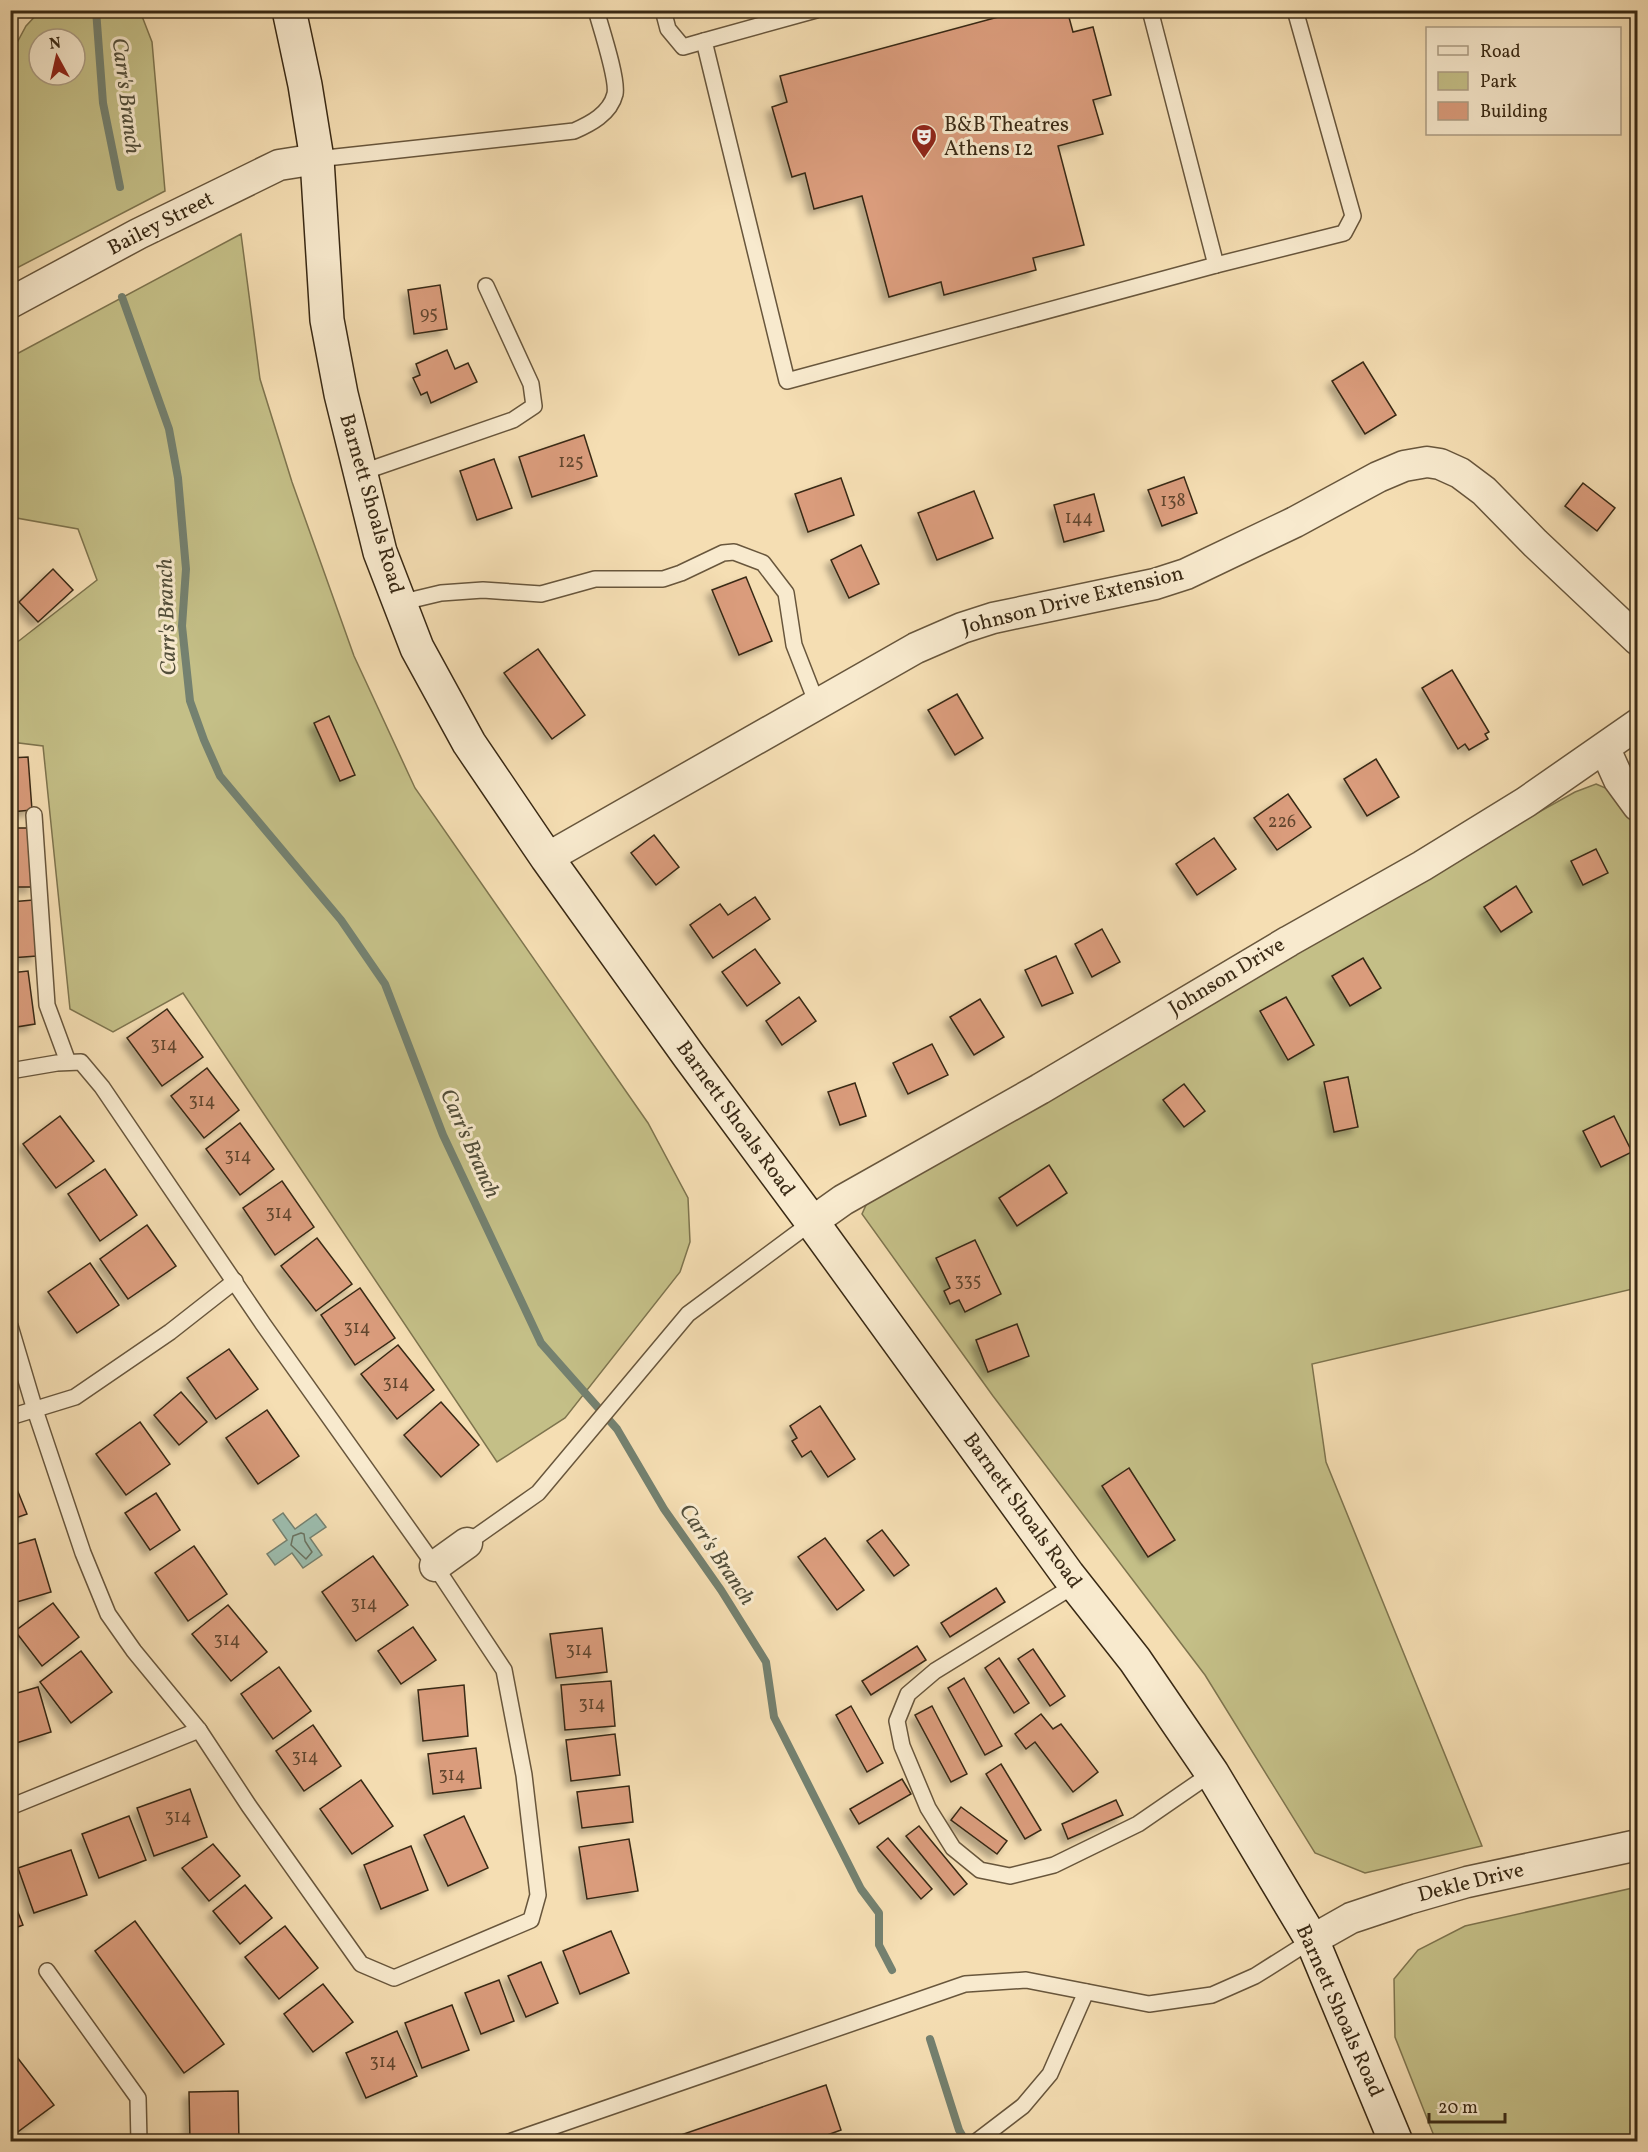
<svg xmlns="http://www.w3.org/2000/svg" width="1648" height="2152" font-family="Vollkorn,serif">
  <defs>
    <filter id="shadow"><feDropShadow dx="-5.5" dy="5.5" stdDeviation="3" flood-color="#0004"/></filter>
  </defs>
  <rect width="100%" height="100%" fill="#f5deb3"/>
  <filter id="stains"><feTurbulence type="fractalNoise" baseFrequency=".00333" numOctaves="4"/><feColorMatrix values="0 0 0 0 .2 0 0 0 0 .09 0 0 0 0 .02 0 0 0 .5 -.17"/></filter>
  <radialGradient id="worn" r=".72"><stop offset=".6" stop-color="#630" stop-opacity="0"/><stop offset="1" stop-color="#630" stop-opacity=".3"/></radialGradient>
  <g fill="#c4bf87" stroke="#7e744e" stroke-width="1.5" fill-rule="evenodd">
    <path d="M40 11H140L152 42 165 191 11 271V54L26 26ZM39 39H75V75H39Z"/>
    <path d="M241 234 260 379 292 482 354 656 415 788 648 1123 688 1198 690 1242 680 1272 565 1418 497 1462 183 993 113 1032 70 1009 43 746 11 742V647L97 580 78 529 11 517V357Z"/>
    <path d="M1596 784 1608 789 1637 828V1288L1312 1364 1326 1462 1482 1846 1365 1873 1315 1853 1205 1675 993 1396 862 1214 867 1203 1310 940 1575 792Z"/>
    <path d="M1637 1887V2141H1436L1395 2037 1394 1979 1418 1950 1465 1926Z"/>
  </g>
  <path fill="#9cbcad" stroke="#748170" stroke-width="1.5" d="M283 1513 295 1529 316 1514 326 1527 310 1538 322 1555 303 1568 292 1553 275 1565 267 1554 287 1540 273 1520Z"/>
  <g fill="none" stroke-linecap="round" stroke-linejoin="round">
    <path stroke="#6a7260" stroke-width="1.5" d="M301 1533 304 1534 305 1541 312 1552 306 1559 291 1545 293 1536Z"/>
    <g stroke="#748170" stroke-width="8">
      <path d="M96 10 103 103 120 187"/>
      <path d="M122 297 169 429 178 478 186 569 182 626 190 701 204 740 220 776 341 920 385 984 443 1135 541 1343 617 1429 664 1509 721 1590 766 1662 774 1717 861 1889 879 1913V1945L892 1970"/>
      <path d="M930 2039 959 2130 966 2142"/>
    </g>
  </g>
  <g fill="#da9c7c" stroke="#392914" stroke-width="1.5" filter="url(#shadow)">
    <path d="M1024 10H1067L1073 32 1093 27 1111 95 1093 100 1103 134 1058 146 1084 245 1033 258 1036 270 944 295 941 282 889 297 862 196 814 209 805 173 792 177 772 107 787 102 780 76Z"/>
    <path d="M440 285 447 329 414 334 408 290Z"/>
    <path d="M447 350 455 369 468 363 477 382 431 403 427 392 421 395 413 378 420 375 416 364Z"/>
    <path d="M1363 362 1396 415 1365 434 1332 381Z"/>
    <path d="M584 435 597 476 532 497 519 457Z"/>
    <path d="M494 459 512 508 477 520 460 471Z"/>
    <path d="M1184 477 1197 513 1162 526 1148 490Z"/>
    <path d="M841 478 854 515 808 532 795 494Z"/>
    <path d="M1583 483 1615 508 1597 531 1565 506Z"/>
    <path d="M974 491 993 538 937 560 918 513Z"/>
    <path d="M1094 494 1104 531 1064 542 1054 505Z"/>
    <path d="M861 545 879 584 849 598 831 560Z"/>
    <path d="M53 569 73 590 38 622 19 602Z"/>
    <path d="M746 577 772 641 739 655 712 590Z"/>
    <path d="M538 649 585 715 552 739 504 673Z"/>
    <path d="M1452 670 1489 732 1485 734 1488 739 1469 750 1465 744 1458 749 1422 688Z"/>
    <path d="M957 694 983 738 955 755 928 710Z"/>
    <path d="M329 716 355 775 340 781 314 723Z"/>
    <path d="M28 757 32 810 10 812V758Z"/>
    <path d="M1376 759 1399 797 1367 816 1344 779Z"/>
    <path d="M1288 794 1311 827 1277 850 1254 818Z"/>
    <rect x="10" y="828" width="23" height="59"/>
    <path d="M654 835 679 867 656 885 631 853Z"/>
    <path d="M1214 838 1236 869 1197 895 1176 864Z"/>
    <path d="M1596 849 1608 873 1583 885 1571 861Z"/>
    <path d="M1516 886 1532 912 1501 932 1484 907Z"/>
    <path d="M755 897 770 919 713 958 690 925 720 904 728 915Z"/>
    <path d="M33 900 37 956 10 958V902Z"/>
    <path d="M1102 929 1120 962 1092 977 1075 944Z"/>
    <path d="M755 949 780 983 747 1006 722 972Z"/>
    <path d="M1056 956 1073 993 1042 1006 1025 970Z"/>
    <path d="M1363 958 1381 988 1350 1006 1332 976Z"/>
    <path d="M28 971 35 1024 10 1028V973Z"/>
    <path d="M799 997 816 1021 782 1045 766 1021Z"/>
    <path d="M1286 997 1314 1045 1288 1060 1260 1011Z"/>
    <path d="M980 999 1004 1037 974 1055 950 1017Z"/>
    <path d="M167 1009 203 1057 162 1086 127 1038Z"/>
    <path d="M932 1044 948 1075 908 1094 893 1063Z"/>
    <path d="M207 1068 239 1110 204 1138 171 1096Z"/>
    <path d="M1348 1077 1358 1127 1334 1132 1324 1082Z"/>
    <path d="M855 1083 866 1116 840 1125 828 1092Z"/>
    <path d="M1184 1084 1205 1111 1184 1127 1163 1100Z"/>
    <path d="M60 1116 94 1161 56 1188 23 1144Z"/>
    <path d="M1614 1116 1632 1152 1601 1167 1583 1131Z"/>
    <path d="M240 1123 274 1169 240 1195 206 1149Z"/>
    <path d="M1049 1165 1067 1193 1017 1226 999 1198Z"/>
    <path d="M105 1169 137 1215 100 1241 68 1194Z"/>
    <path d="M282 1181 314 1227 275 1255 243 1208Z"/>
    <path d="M147 1225 176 1266 128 1299 100 1259Z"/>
    <path d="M317 1238 352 1284 316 1311 281 1266Z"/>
    <path d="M975 1240 1001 1294 965 1312 959 1300 950 1304 944 1291 950 1288 936 1258Z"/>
    <path d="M90 1263 119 1305 77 1333 48 1292Z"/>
    <path d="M360 1288 395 1338 355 1365 321 1315Z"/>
    <path d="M1017 1324 1029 1356 988 1372 976 1340Z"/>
    <path d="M398 1345 434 1390 397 1419 361 1374Z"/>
    <path d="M229 1349 258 1389 216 1419 187 1378Z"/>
    <path d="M181 1392 207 1422 179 1445 154 1415Z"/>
    <path d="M441 1402 479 1445 441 1477 404 1435Z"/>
    <path d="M820 1406 855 1459 828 1477 811 1451 802 1457 792 1441 797 1438 790 1426Z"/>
    <path d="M267 1410 299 1456 258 1484 226 1438Z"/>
    <path d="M140 1422 170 1464 126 1495 96 1454Z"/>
    <path d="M1129 1468 1175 1540 1148 1557 1102 1486Z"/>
    <path d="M10 1472 27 1514 10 1520Z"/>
    <path d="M156 1493 180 1530 150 1550 125 1513Z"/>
    <path d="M882 1530 909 1565 894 1576 867 1541Z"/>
    <path d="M825 1538 864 1590 837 1610 798 1557Z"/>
    <path d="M35 1539 51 1592 10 1604V1546Z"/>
    <path d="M194 1546 227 1594 188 1621 155 1573Z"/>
    <path d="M373 1556 408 1605 356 1641 322 1592Z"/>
    <path d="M996 1588 1005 1602 950 1637 941 1623Z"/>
    <path d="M53 1603 79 1637 42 1666 15 1631Z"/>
    <path d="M228 1605 267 1652 231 1681 192 1634Z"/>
    <path d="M413 1627 436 1660 401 1684 378 1651Z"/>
    <path d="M602 1628 607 1672 556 1678 550 1634Z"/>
    <path d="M917 1646 926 1660 871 1695 862 1681Z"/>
    <path d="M1033 1649 1065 1696 1050 1706 1018 1659Z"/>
    <path d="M81 1651 112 1692 71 1723 40 1682Z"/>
    <path d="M999 1658 1029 1703 1014 1713 985 1668Z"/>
    <path d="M279 1667 311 1711 273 1739 241 1694Z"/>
    <path d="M964 1678 1002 1746 985 1755 948 1688Z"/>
    <path d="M611 1681 615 1726 565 1730 561 1685Z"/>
    <path d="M464 1685 468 1736 423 1741 418 1690Z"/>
    <path d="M38 1687 51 1732 10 1745V1695Z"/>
    <path d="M851 1706 883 1763 867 1772 836 1715Z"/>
    <path d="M932 1706 967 1774 951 1782 915 1715Z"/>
    <path d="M1041 1714 1053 1729 1061 1724 1098 1772 1073 1792 1035 1742 1026 1749 1015 1734Z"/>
    <path d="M313 1725 341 1766 304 1791 276 1751Z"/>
    <path d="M615 1734 620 1775 571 1781 566 1740Z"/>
    <path d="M476 1748 481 1788 433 1794 428 1754Z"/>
    <path d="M1001 1764 1041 1830 1025 1839 986 1774Z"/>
    <path d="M902 1779 911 1794 859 1824 850 1809Z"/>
    <path d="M361 1780 393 1826 352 1854 320 1809Z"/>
    <path d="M629 1786 633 1822 582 1828 577 1792Z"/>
    <path d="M190 1789 207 1837 154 1856 137 1808Z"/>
    <path d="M1116 1800 1123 1815 1068 1839 1062 1824Z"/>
    <path d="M961 1807 1007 1841 997 1854 951 1820Z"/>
    <path d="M129 1816 146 1860 99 1878 82 1834Z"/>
    <path d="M464 1816 488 1868 448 1886 424 1835Z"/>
    <path d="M919 1826 967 1884 954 1895 906 1836Z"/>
    <path d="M888 1838 932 1889 921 1899 877 1847Z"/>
    <path d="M629 1839 638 1891 587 1899 579 1847Z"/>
    <path d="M213 1844 240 1876 209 1901 182 1868Z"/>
    <path d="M411 1846 428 1890 381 1909 364 1865Z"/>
    <path d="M71 1850 87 1895 34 1913 18 1868Z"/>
    <path d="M245 1885 272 1918 240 1944 213 1911Z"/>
    <path d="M10 1892 23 1925 10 1930Z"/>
    <path d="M135 1921 224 2044 184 2073 95 1951Z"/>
    <path d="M285 1926 318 1968 279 1999 245 1957Z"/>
    <path d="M611 1931 629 1973 580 1994 563 1951Z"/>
    <path d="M541 1962 558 2003 526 2017 508 1976Z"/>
    <path d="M499 1980 514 2021 481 2034 465 1993Z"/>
    <path d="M323 1984 353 2022 313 2052 284 2014Z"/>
    <path d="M452 2005 469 2050 422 2068 405 2023Z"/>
    <path d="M397 2031 417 2076 366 2098 346 2053Z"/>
    <path d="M10 2048 54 2105 15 2134 10 2129Z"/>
    <path d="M826 2085 841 2130 808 2142H679L678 2136Z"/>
    <path d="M238 2091 239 2142H190L189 2092Z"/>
  </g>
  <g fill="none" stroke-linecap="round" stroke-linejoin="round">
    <defs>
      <g id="lane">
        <path d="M663 10 668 29 683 47 704 41"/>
        <path d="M816 10 704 41 787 381 1216 265 1150 10"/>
        <path d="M317 159 574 131C590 124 610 114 615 94 618 79 601 28 596 10"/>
        <path d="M1216 265 1344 233 1353 216 1295 10"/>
        <path d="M360 473 513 420 534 406 531 384 486 286"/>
        <path d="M399 603 441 593 483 590 541 594 595 579H663L681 573 723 553 734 552 763 563 786 593 794 645 817 704"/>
        <path d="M34 815 47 1005 68 1062"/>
        <path d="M10 1071 57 1063 81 1062 102 1087 263 1324 435 1566 504 1670 524 1775 538 1895 531 1920 394 1978 361 1964 249 1806 199 1730 134 1651 108 1614 83 1553 35 1410 10 1326"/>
        <path d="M10 1417 75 1397 170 1332 235 1281"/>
        <path d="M467 1543 538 1493 688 1314 812 1222"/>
        <path d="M1075 1585 935 1671 908 1694 897 1721 902 1746 928 1808 953 1848 980 1870 1010 1876 1054 1865 1138 1824 1212 1773"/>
        <path d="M10 1807 199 1730"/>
        <path d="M47 1971 138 2098 139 2142"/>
        <path d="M509 2142 965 1984 1026 1980 1149 2004 1212 1995 1255 1976 1312 1940"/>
        <path d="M976 2142 1023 2106 1050 2074 1086 1992"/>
      </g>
      <g id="street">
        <path d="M10 303 138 234 279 165 317 159"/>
        <path d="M1605 749 1619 780 1638 806"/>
        <path d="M547 858 916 648 962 628 993 618 1155 584 1186 574 1295 522 1378 477 1404 466 1427 462 1440 464 1460 473 1484 491 1535 543 1638 640"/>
        <path d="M812 1222 843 1200 1040 1089 1289 941 1422 866 1526 802 1638 724"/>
        <path d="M435 1566 467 1543"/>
        <path d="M1312 1940 1351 1918 1408 1899 1467 1882 1638 1845"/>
      </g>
      <path id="secondary" d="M289 10 305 85 317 159 327 320 341 394 380 552 417 648 469 743 547 858 689 1056 812 1222 1068 1575 1135 1660 1212 1773 1312 1940 1396 2142"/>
    </defs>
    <use href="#lane" stroke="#68563c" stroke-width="18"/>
    <use href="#street" stroke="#68563c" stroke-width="33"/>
    <use href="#secondary" stroke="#392914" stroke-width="36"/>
    <use href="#lane" stroke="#f8eace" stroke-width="15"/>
    <use href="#street" stroke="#f8eace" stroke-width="30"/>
    <use href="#secondary" stroke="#f8eace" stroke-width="33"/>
  </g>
  <defs>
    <symbol id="theatre-pin" viewBox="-11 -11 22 30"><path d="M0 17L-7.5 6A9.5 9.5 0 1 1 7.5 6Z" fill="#8f2418" stroke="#f8eace"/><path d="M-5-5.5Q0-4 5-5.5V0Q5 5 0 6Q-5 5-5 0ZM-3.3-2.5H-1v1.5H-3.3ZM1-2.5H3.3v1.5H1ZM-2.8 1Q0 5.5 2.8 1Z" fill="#fff"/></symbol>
  </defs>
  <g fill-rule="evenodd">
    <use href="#theatre-pin" x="909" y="122" width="30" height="40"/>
  </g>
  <g text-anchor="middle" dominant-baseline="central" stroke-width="6" stroke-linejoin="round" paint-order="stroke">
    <g font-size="18" fill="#61462e">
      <text x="429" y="314">95</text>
      <text x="571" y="462">125</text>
      <text x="1173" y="501">138</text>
      <text x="1079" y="518">144</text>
      <text x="1282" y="822">226</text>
      <text x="164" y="1045">314</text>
      <text x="202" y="1101">314</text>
      <text x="238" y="1156">314</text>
      <text x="279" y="1213">314</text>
      <text x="968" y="1281">335</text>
      <text x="357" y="1328">314</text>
      <text x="396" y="1383">314</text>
      <text x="364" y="1604">314</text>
      <text x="227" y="1640">314</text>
      <text x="579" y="1650">314</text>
      <text x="592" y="1704">314</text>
      <text x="305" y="1757">314</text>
      <text x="452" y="1775">314</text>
      <text x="178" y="1817">314</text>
      <text x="383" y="2062">314</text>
    </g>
    <g font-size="21" fill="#392914" stroke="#f8eace" text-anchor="start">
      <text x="944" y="125">B&amp;B Theatres<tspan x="944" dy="24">Athens 12</tspan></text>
    </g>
    <g font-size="21" fill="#392914" stroke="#f8eace">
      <text transform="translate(161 224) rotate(-27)">Bailey Street</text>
      <text transform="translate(371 504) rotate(74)">Barnett Shoals Road</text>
      <text transform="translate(1073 601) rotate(-14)">Johnson Drive Extension</text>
      <text transform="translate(1227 977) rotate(-31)">Johnson Drive</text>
      <text transform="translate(735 1119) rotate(54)">Barnett Shoals Road</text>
      <text transform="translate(1022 1511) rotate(54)">Barnett Shoals Road</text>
      <text transform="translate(1471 1883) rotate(-14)">Dekle Drive</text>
      <text transform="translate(1339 2011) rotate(66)">Barnett Shoals Road</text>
    </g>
    <g font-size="22" font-style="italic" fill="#524e3a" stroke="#f8eace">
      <text transform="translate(125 96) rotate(83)">Carr's Branch</text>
      <text transform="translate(168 617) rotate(-92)">Carr's Branch</text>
      <text transform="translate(469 1144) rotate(66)">Carr's Branch</text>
      <text transform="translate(716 1555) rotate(56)">Carr's Branch</text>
    </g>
  </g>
  <rect width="1648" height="2152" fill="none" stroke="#f5deb3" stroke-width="36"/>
  <rect x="12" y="12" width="1624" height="2128" fill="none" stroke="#392914" stroke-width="3"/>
  <rect x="18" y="18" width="1612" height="2116" fill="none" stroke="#392914" stroke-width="1.5"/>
  <rect x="1426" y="27" width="195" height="108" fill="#f8eace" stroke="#ac9d84" stroke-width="1.5"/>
  <rect x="1438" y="46" width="30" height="9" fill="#f8eace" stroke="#ac9d84" stroke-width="1.5"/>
  <text x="1480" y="57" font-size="18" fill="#392914">Road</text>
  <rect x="1438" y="72" width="30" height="18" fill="#c4bf87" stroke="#ac9d84" stroke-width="1.5"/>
  <text x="1480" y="87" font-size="18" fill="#392914">Park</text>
  <rect x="1438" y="102" width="30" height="18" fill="#da9c7c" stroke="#ac9d84" stroke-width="1.5"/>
  <text x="1480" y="117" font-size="18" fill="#392914">Building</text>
  <g transform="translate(57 57) rotate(352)"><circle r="28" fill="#f8eace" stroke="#ac9d84" stroke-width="1.5"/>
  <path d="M0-4.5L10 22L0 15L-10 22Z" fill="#8f2418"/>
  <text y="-9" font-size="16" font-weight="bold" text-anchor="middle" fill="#392914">N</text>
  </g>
  <path d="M1429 2113v9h76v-9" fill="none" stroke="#392914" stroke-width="3"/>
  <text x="1438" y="2113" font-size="18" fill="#392914" stroke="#f8eace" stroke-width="4.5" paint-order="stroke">20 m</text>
  <rect width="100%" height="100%" filter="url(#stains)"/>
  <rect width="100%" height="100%" fill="url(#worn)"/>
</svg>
